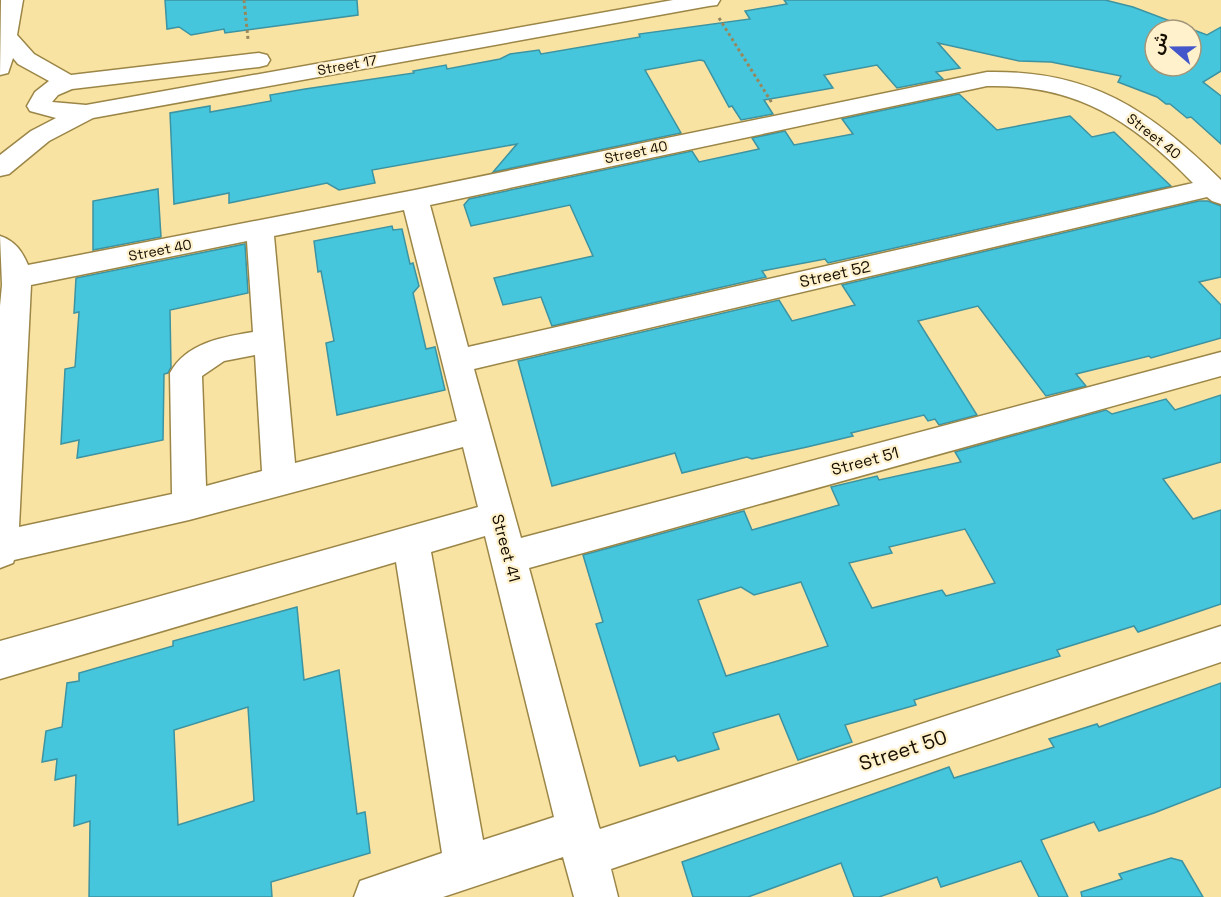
<svg xmlns="http://www.w3.org/2000/svg" width="1221" height="897" font-family="'Space Grotesk','Noto Sans Arabic',sans-serif">
  <rect width="100%" height="100%" fill="#f9e3a2"/>
  <g fill="#46c6dc" stroke="#3c93a2" stroke-width="1.5" fill-rule="evenodd">
    <path d="M165 0H357L358 15 225 33 224 29 191 35 179 27 167 29Z"/>
    <path d="M784 0H1105L1133 7 1207 35 1221 27V71L1203 82 1221 96V144L1191 117 1187 118 1170 104H1166L1157 97 1118 82 1121 76 1051 62 1019 61 938 43 960 68 936 72 943 79 897 88 877 65 824 75 833 88 764 100 773 114 741 120 732 106 729 107 704 61 700 60 645 70 681 133 493 172 517 144 372 170 375 183 339 190 327 183 229 203V193L174 204 170 113 210 106V112L271 101 270 95 305 89 414 73 413 71 446 65 447 69 500 59 510 54 539 50 541 54 640 37 639 34 750 19 745 11 787 4ZM1155 30H1191V66H1155Z"/>
    <path d="M959 94 997 130 1070 116 1092 137 1114 132 1171 186 828 263 825 259 762 271 766 277 552 326 541 297 503 305 494 278 593 256 570 205 471 226 464 205 469 199 692 151 699 162 759 149 752 138 785 131 794 145 853 134 842 119Z"/>
    <path d="M158 189 161 237 93 250V201Z"/>
    <path d="M1199 201H1208L1221 206V277L1199 282 1221 305V338L1151 358 1149 356 1076 374 1086 386 1046 396 978 306 918 321 977 415 939 425 935 419 928 421 924 415 851 433 853 436 807 447 752 459 747 457 682 473 675 453 552 486 518 361 779 300 792 321 855 305 842 285Z"/>
    <path d="M392 226 393 230 402 229 410 264 413 263 419 286 413 293 426 349 435 347 445 390 337 415 326 343 334 341 321 271 318 272 314 241Z"/>
    <path d="M245 244 248 293 170 310 171 367 168 373 164 374 163 440 77 458 79 440 61 444 65 369 75 367 79 312 74 313 76 278Z"/>
    <path d="M1221 395V462L1163 479 1193 519 1221 510V604L1138 632 1134 626 1057 650 1060 656 914 700 916 705 845 725 852 742 798 760 779 714 713 733 719 749 678 761 675 756 640 766 596 624 603 622 583 555 744 511 752 530 839 505 831 487 877 476 879 480 961 462 955 452 1106 410 1112 414 1166 399 1175 410ZM965 529 995 583 946 596 942 590 872 608 849 563 892 553 889 547ZM801 582 828 646 726 676 698 600 741 587 754 595Z"/>
    <path d="M297 607 304 680 339 670 357 814 365 812 370 853 271 882 272 897H89L90 821 74 826 76 775 55 780 57 759 42 762 46 731 62 727 67 683 79 681V673L173 646V641ZM248 707 254 801 178 825 174 730Z"/>
    <path d="M1221 683V787L1154 813 1099 831 1094 822 1041 840 1068 897H1039L1021 861 941 887 937 877 879 897H854L841 863 748 897H693L682 862 949 767 954 778 1054 747 1049 739 1097 724 1099 727Z"/>
    <path d="M1171 858 1182 861 1203 897H1082L1081 892 1122 879 1119 874Z"/>
  </g>
  <g fill="none" stroke-linecap="round" stroke-linejoin="round">
    <defs>
      <g id="minor">
        <path d="M1 0H23L17 35 34 54 71 75 259 53 267 55 270 60 267 65 259 67 72 89 58 95 52 102 86 105 673 0H720L717 5 709 6 93 118 49 141 9 174 0 176V155L31 131 56 118 30 111 27 106 35 92 49 81 18 64 13 58 8 73 0 75Z"/>
        <path d="M987 72C1092 70 1149 110 1221 180V204L1212 201 1207 197 474 369 521 538 1221 352V376L529 568 599 827 600 829 1221 626V662L611 869 618 897H574L563 857 443 897H354L360 881 442 853 396 562 0 679V641L478 507 463 447 189 520 14 560 13 563 0 568V306L2 285 0 236C15 241 22 251 28 265L415 190ZM987 86C1076 84 1133 121 1193 183L468 347 430 205ZM404 210 457 421 295 463 274 236ZM247 241 253 332C222 337 186 343 170 373L172 494 19 527 31 285ZM255 355 262 471 206 486 202 376 224 361ZM485 536 554 817 483 840 431 552Z"/>
      </g>
    </defs>
    <use href="#minor" stroke="#9b8648" stroke-width="3"/>
    <g stroke="#97875c" stroke-width="3" stroke-dasharray="3 3" stroke-linecap="butt">
      <path d="M244 0 248 39"/>
      <path d="M719 18 772 103"/>
    </g>
    <use href="#minor" fill="#fff" fill-rule="evenodd"/>
  </g>
  <g text-anchor="middle" dominant-baseline="central" stroke-width="4.5" stroke-linejoin="round" paint-order="stroke">
    <g font-size="14" fill="#160e00" stroke="#fef1cb">
      <text transform="translate(347 65) rotate(-10)">Street 17</text>
      <text transform="translate(1154 136) rotate(38)">Street 40</text>
      <text transform="translate(636 152) rotate(-12)">Street 40</text>
      <text transform="translate(160 250) rotate(-11)">Street 40</text>
    </g>
    <g font-size="16" fill="#160e00" stroke="#fef1cb">
      <text transform="translate(835 274) rotate(-13)">Street 52</text>
      <text transform="translate(865 461) rotate(-15)">Street 51</text>
      <text transform="translate(506 548) rotate(75)">Street 41</text>
    </g>
    <g font-size="20" fill="#160e00" stroke="#fef1cb">
      <text transform="translate(903 750) rotate(-18)">Street 50</text>
    </g>
  </g>
  <g transform="translate(1173 48) rotate(290)"><circle r="28" fill="#fef1cb" stroke="#a1967a" stroke-width="1.5"/>
  <path d="M0-4.5L10 22L0 15L-10 22Z" fill="#4357ca"/>
  <text y="-9" font-size="16" font-weight="bold" text-anchor="middle" fill="#160e00">ش</text>
  </g>
</svg>
